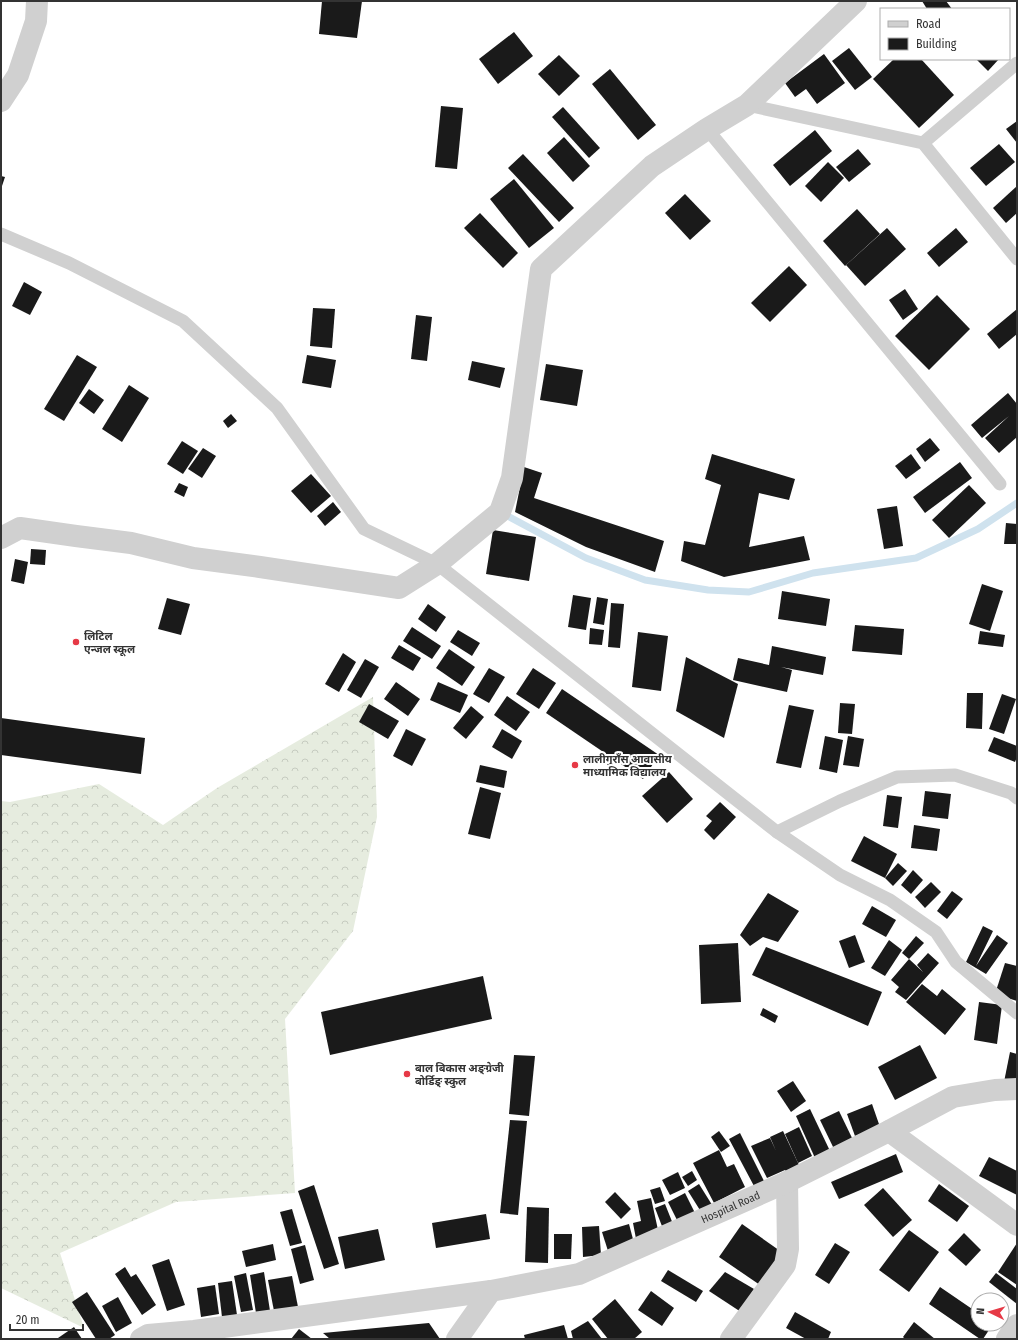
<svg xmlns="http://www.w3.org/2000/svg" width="1018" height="1340" font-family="'Fira Sans Condensed','Noto Sans Devanagari',sans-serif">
  <defs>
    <pattern id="forest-crowns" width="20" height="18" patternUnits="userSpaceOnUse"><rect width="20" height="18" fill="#e6ecdf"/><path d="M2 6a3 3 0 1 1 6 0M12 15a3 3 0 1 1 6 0" fill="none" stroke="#c6cbc0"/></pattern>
  </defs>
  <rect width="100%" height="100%" fill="#fff"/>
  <path fill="url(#forest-crowns)" d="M373 697 377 817 353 931 285 1019 295 1193 176 1202 60 1253 84 1328 1 1288V801L10 802 99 784 163 825 217 788Z"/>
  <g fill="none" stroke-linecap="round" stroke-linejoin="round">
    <path stroke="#cfe2ee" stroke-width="7" d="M502 513 586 558 645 580 708 590 749 592 813 573 916 558 978 529 1017 503"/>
  </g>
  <g fill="#1a1a1a">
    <path d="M322 1H362L357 38 319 34Z"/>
    <path d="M922 1H946L952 9H927Z"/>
    <path d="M514 32 533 56 498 84 479 59Z"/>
    <path d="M849 48 872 77 855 90 832 61Z"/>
    <path d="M824 54 845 83 817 104 806 89 795 97 785 83Z"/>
    <path d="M559 55 580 76 559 96 538 74Z"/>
    <path d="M894 59H921L954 95 919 128 873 79Z"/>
    <path d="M976 59H999L988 71Z"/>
    <path d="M610 69 656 125 638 140 592 84Z"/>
    <path d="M441 106 463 108 457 169 435 167Z"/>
    <path d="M563 107 600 148 589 158 552 117Z"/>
    <path d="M1017 121V143L1006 129Z"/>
    <path d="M815 130 832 151 790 186 773 165Z"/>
    <path d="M564 137 590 166 573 182 547 153Z"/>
    <path d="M999 144 1015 162 986 186 970 168Z"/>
    <path d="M858 149 871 164 849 182 836 167Z"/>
    <path d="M523 154 574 208 559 222 508 168Z"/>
    <path d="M828 162 844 178 821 202 805 186Z"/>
    <path d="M1 176 5 177 1 189Z"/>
    <path d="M514 179 554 228 529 248 490 199Z"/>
    <path d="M1017 186V213L1006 223 993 208Z"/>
    <path d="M685 194 711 221 690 240 665 213Z"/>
    <path d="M857 209 880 234 845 266 823 241Z"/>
    <path d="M480 213 518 253 503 268 464 228Z"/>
    <path d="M887 228 906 249 865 286 846 265Z"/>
    <path d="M956 228 968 242 939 267 927 253Z"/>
    <path d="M789 266 807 285 770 322 751 303Z"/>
    <path d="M24 282 42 292 30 315 12 306Z"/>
    <path d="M905 289 918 309 903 320 889 300Z"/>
    <path d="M937 295 970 329 929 370 895 336Z"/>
    <path d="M313 308 335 309 332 348 310 346Z"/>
    <path d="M1017 309V334L999 349 987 334Z"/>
    <path d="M416 315 432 317 427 361 411 359Z"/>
    <path d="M77 355 97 367 64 421 44 409Z"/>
    <path d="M307 355 336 360 331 388 302 383Z"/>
    <path d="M472 361 505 368 500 388 468 380Z"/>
    <path d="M546 364 583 370 577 406 540 400Z"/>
    <path d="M129 385 149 398 122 442 102 429Z"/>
    <path d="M89 389 104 400 94 414 79 403Z"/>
    <path d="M1008 393 1017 404V437L999 453 985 438 1009 416 982 438 971 425Z"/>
    <path d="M231 414 237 421 228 428 223 421Z"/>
    <path d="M930 438 940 450 925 462 916 449Z"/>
    <path d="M182 441 198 451 183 474 167 464Z"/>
    <path d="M203 448 216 456 202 478 188 469Z"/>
    <path d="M712 454 795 479 789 500 759 493 749 547 804 536 810 560 724 577 681 561 684 541 705 545 721 485 705 479Z"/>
    <path d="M911 454 921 468 906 479 895 466Z"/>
    <path d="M960 462 972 478 925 513 913 497Z"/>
    <path d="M524 467 542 473 534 498 664 541 655 572 586 547 515 512Z"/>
    <path d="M311 474 331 496 311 513 291 491Z"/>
    <path d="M179 483 188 487 184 497 174 492Z"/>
    <path d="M969 485 986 503 949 538 932 520Z"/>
    <path d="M333 502 341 512 325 526 317 516Z"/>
    <path d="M897 506 903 546 884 549 877 509Z"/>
    <path d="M1006 523 1017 524V544H1004Z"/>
    <path d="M493 530 536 537 529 581 486 574Z"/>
    <path d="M31 549 46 550 45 565 30 564Z"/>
    <path d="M15 559 28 562 24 584 11 581Z"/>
    <path d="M982 584 1003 591 990 631 969 624Z"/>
    <path d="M782 591 830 599 826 626 778 619Z"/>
    <path d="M573 595 591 598 586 630 568 627Z"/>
    <path d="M597 597 608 599 604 625 593 623Z"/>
    <path d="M167 598 190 604 181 635 158 629Z"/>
    <path d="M611 603 624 604 620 648 608 647Z"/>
    <path d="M428 604 446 617 436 632 418 619Z"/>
    <path d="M855 625 904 629 902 655 852 651Z"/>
    <path d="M412 627 441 646 432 659 403 641Z"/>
    <path d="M590 628 604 630 602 645 589 644Z"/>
    <path d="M458 630 480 643 472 656 450 642Z"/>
    <path d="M980 631 1005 635 1003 647 978 644Z"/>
    <path d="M638 632 668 636 661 691 632 687Z"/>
    <path d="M399 645 421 658 413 671 391 658Z"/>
    <path d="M772 646 826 657 823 675 781 667 792 670 787 692 733 680 738 658 769 665Z"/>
    <path d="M449 649 475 667 462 686 436 668Z"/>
    <path d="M343 653 356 662 339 692 325 684Z"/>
    <path d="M686 657 738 684 724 738 676 711Z"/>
    <path d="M365 659 379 667 361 698 347 690Z"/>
    <path d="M489 668 505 677 489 703 473 694Z"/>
    <path d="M533 668 556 683 539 709 516 694Z"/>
    <path d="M396 682 420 699 408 716 384 699Z"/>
    <path d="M438 682 468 695 460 713 430 700Z"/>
    <path d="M562 689 659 755 643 779 546 713Z"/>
    <path d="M967 693H983L982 729 966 728Z"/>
    <path d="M1002 694 1016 699 1004 734 989 729Z"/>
    <path d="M507 696 530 712 516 731 494 715Z"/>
    <path d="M840 703 855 704 852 734 838 733Z"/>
    <path d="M369 704 399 721 388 739 359 722Z"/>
    <path d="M789 705 814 710 801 768 776 763Z"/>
    <path d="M471 706 484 717 466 739 453 728Z"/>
    <path d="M1 718 145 738 141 774 1 755Z"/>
    <path d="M406 729 426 739 412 766 393 756Z"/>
    <path d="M502 729 522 741 512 759 492 747Z"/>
    <path d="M825 736 843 740 837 773 819 769Z"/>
    <path d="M848 736 864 739 859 767 843 765Z"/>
    <path d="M994 737 1017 746V757L1015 762 988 751Z"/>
    <path d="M480 765 507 771 504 788 476 782Z"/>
    <path d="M669 772 693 799 667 823 642 796Z"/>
    <path d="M480 787 501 793 490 839 468 834Z"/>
    <path d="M925 791 951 794 948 819 922 816Z"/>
    <path d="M887 795 902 797 898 828 883 826Z"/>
    <path d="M720 802 736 817 714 840 704 830 712 821 706 816Z"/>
    <path d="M914 825 940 829 937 851 911 848Z"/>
    <path d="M864 836 897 854 885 878 851 861Z"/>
    <path d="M898 863 907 871 893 886 885 878Z"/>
    <path d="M913 870 923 880 911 894 901 885Z"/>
    <path d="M931 882 941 892 925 908 915 897Z"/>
    <path d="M952 891 963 899 947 919 937 911Z"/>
    <path d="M768 893 799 911 778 942 763 937 750 946 740 935Z"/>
    <path d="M872 906 896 920 886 937 862 924Z"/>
    <path d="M983 926 993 931 976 966 997 935 1008 943 986 974 966 962Z"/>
    <path d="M855 935 865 962 849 968 839 941Z"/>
    <path d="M916 936 924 943 909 959 902 953Z"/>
    <path d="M889 940 902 950 885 976 871 968Z"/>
    <path d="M738 943 741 1002 701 1004 699 945Z"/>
    <path d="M766 947 882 992 868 1026 752 975Z"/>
    <path d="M928 953 939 963 906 1000 895 992 899 987 891 980 909 959 923 972 917 965Z"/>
    <path d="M1005 963 1017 966V1001L995 994Z"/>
    <path d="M483 976 492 1019 330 1055 321 1012Z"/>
    <path d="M922 984 937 996 942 989 966 1009 945 1035 906 1002Z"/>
    <path d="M979 1002 1002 1005 997 1044 974 1040Z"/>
    <path d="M763 1008 778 1016 775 1023 760 1015Z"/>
    <path d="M920 1045 937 1078 895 1100 878 1067Z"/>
    <path d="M1010 1052 1017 1054V1084L1004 1082Z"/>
    <path d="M514 1055 535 1056 529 1116 509 1114Z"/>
    <path d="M793 1081 806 1101 791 1112 777 1091Z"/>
    <path d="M872 1104 880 1127 855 1136 847 1114Z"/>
    <path d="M810 1109 830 1151 815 1158 796 1116Z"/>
    <path d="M839 1111 854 1142 835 1151 820 1120Z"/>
    <path d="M510 1120 527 1121 518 1215 500 1213Z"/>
    <path d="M799 1127 812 1156 798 1163 785 1134Z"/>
    <path d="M719 1131 730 1146 721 1152 711 1137Z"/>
    <path d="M783 1131 799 1165 786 1171 785 1170 767 1178 751 1146 770 1138 776 1151 770 1137Z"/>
    <path d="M740 1133 764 1181 754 1186 729 1139Z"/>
    <path d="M719 1150 727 1167 734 1164 745 1187 714 1203 693 1163Z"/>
    <path d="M896 1154 903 1172 839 1199 831 1182Z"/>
    <path d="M989 1157 1017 1171V1195L979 1176Z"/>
    <path d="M692 1171 697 1180 688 1186 682 1177Z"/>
    <path d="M678 1172 685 1188 670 1195 662 1180Z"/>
    <path d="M699 1184 714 1208 703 1215 688 1191Z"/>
    <path d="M939 1184 969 1206 957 1222 928 1201Z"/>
    <path d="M314 1185 339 1264 324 1269 298 1191Z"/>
    <path d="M660 1187 665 1201 655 1204 650 1190Z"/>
    <path d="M883 1188 912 1220 893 1237 864 1205Z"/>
    <path d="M615 1192 631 1209 621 1219 605 1202Z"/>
    <path d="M685 1193 697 1217 680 1226 668 1202Z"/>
    <path d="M651 1198 660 1239 637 1244 633 1223 641 1221 637 1201Z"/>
    <path d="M665 1204 675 1229 665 1234 655 1208Z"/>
    <path d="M527 1207 549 1208 548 1263 525 1262Z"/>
    <path d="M292 1209 302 1243 290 1246 280 1212Z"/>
    <path d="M486 1214 490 1239 436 1248 432 1223Z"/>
    <path d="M629 1224 634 1243 608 1251 602 1232Z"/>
    <path d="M742 1224 783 1253 760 1285 719 1257Z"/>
    <path d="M599 1226 601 1255 583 1257 582 1227Z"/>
    <path d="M378 1229 385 1260 345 1269 338 1237Z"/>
    <path d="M909 1230 939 1252 909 1292 879 1270Z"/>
    <path d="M964 1233 981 1250 966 1266 948 1250Z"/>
    <path d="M554 1234H572L571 1259H554Z"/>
    <path d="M835 1243 850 1252 829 1284 815 1275Z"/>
    <path d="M1017 1243V1285L998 1272Z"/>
    <path d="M273 1244 276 1260 246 1267 242 1251Z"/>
    <path d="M305 1245 314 1280 300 1284 291 1249Z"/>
    <path d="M169 1259 185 1305 167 1311 152 1265Z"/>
    <path d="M125 1267 131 1277 136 1274 156 1305 142 1315 115 1274Z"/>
    <path d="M668 1270 703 1291 696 1302 661 1281Z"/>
    <path d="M264 1272 270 1311 256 1313 250 1275Z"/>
    <path d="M725 1272 754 1289 741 1312 709 1291Z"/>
    <path d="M246 1273 253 1310 241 1312 234 1276Z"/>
    <path d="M996 1273 1017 1289V1304L989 1282Z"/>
    <path d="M292 1276 298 1307 274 1311 268 1280Z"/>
    <path d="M232 1281 237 1315 222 1317 218 1283Z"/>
    <path d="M215 1285 219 1314 201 1317 197 1288Z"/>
    <path d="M940 1287 978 1313V1324H993L983 1339H980L929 1304Z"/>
    <path d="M651 1291 674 1308 662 1326 638 1310Z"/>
    <path d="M87 1292 115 1335 109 1339H96L72 1302Z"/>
    <path d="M118 1297 132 1323 116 1332 102 1306Z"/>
    <path d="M615 1299 642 1332 634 1339H608L592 1319Z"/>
    <path d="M795 1312 831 1332 828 1339H806L786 1328Z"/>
    <path d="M588 1321 602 1339H573L571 1331Z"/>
    <path d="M914 1322 935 1339H905L903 1337Z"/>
    <path d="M429 1323 440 1339H330L323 1333Z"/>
    <path d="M564 1325 568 1339H525L524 1335Z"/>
    <path d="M74 1327 82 1339H59L58 1338Z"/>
    <path d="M299 1329 312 1339H291Z"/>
  </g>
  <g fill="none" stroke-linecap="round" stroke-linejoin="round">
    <g stroke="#d0d0d0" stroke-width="13">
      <path d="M747 105 923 143 1017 259"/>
      <path d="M707 129 1000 484"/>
      <path d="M923 143 1017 63"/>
      <path d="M1 234 69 263 183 321 277 408 364 529 437 564 777 832 840 875 890 900 936 932 956 962 1017 1013"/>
      <path d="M777 832 840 801 897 777 955 775 1011 793 1017 798"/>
    </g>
    <g stroke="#d0d0d0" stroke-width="22">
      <path d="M1 101 18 75 36 21 37 1"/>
      <path d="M1 538 20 528 76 536 131 543 193 558 260 567 399 588 437 564 500 512 512 478 541 269 652 166 707 129 747 105 856 1"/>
      <path d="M889 1131 1017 1225"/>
      <path d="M141 1339 148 1335 194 1331 491 1291"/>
      <path d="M731 1339 785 1265 788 1249 787 1182"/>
      <path d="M1007 1339 1017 1325"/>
    </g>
    <path stroke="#d0d0d0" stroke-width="22" id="s1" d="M457 1339 491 1291 579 1274 787 1182 889 1131 953 1097 995 1090 1017 1089"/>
  </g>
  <g fill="#e63946" stroke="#fff" stroke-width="1.5">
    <circle cx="76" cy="642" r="4"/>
    <circle cx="575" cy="765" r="4"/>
    <circle cx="407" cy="1074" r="4"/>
  </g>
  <g text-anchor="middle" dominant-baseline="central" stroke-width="4" stroke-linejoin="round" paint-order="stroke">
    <g font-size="11" font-weight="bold" fill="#333" stroke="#fff" text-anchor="start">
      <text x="84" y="636">लिटिल<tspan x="84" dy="13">एन्जल स्कूल</tspan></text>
      <text x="583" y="759">लालीगुराँस आवासीय<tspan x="583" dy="13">माध्यामिक विद्यालय</tspan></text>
      <text x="415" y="1068">बाल बिकास अङ्ग्रेजी<tspan x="415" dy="13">बोर्डिङ् स्कुल</tspan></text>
    </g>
    <g font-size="11" fill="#333" stroke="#fff">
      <text stroke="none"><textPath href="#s1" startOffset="314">Hospital Road</textPath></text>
    </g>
  </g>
  <rect width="1018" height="1340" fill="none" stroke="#333333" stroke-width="4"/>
  <rect x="880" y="8" width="130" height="52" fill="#ffffff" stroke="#adadad"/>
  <rect x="888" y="21" width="20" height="6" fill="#d0d0d0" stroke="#adadad"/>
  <text x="916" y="28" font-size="12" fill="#333333">Road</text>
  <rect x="888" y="38" width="20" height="12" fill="#1a1a1a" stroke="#adadad"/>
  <text x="916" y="48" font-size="12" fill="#333333">Building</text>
  <g transform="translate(990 1312) rotate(275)"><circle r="19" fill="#ffffff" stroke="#adadad"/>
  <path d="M0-3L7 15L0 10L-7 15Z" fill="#e63946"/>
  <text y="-6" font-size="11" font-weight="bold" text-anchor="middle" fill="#333333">N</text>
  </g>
  <path d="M10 1324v6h73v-6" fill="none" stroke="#333333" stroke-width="2"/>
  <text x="16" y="1324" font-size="12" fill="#333333" stroke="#ffffff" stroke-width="3" paint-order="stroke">20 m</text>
</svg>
